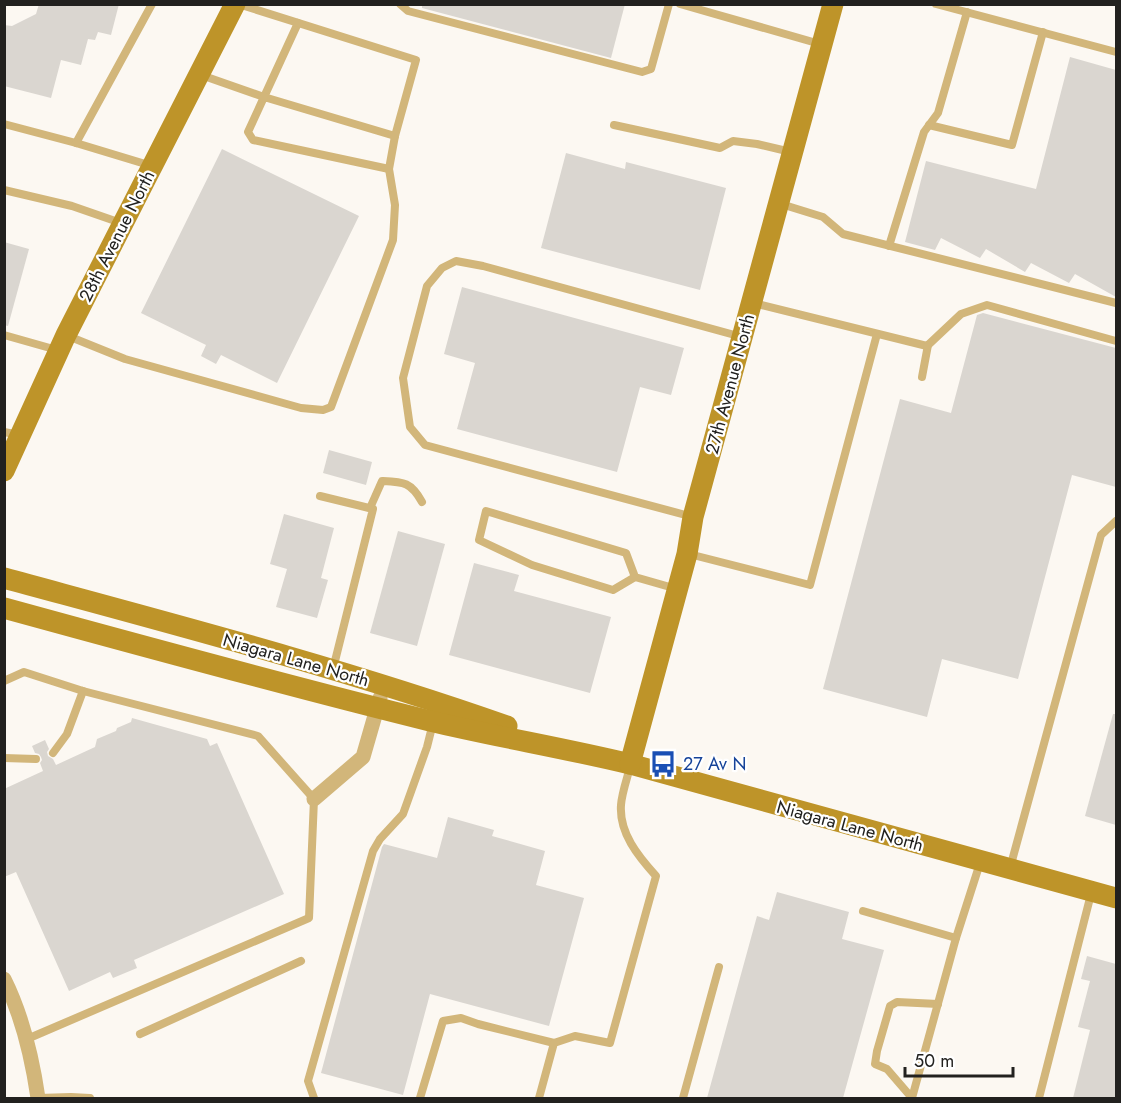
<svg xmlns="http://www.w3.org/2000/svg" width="1121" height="1103" font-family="Jost,sans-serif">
  <rect width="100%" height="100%" fill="#fcf8f2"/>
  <g fill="#dad6d0">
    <path d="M39 4H119L111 35 98 32 95 40 88 39 81 65 61 60 51 98 4 86V25L12 26 36 14Z"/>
    <path d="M422 4H625L611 58 422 8Z"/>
    <path d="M1070 57 1116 70V297L1075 274 1069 283 1031 263 1025 272 986 249 980 258 941 238 935 250 905 242 926 161 1036 189Z"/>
    <path d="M222 149 359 216 277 383 221 355 216 364 201 356 206 345 141 313Z"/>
    <path d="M566 153 625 169 626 162 726 188 700 290 541 248Z"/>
    <path d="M4 242 29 249 8 326 4 325Z"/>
    <path d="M462 287 684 348 671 395 640 387 617 472 457 429 475 363 444 354Z"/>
    <path d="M983 313 1116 348V487L1072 475 1018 679 942 659 927 717 823 689 900 399 951 413 977 315Z"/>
    <path d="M329 450 372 462 366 485 323 473Z"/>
    <path d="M284 514 334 528 321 578 328 580 317 618 276 607 287 569 270 564Z"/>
    <path d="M398 531 445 544 417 646 370 633Z"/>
    <path d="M474 563 519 575 514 591 611 617 590 693 449 655Z"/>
    <path d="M1113 714H1116V825L1085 816Z"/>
    <path d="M132 718 207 739 210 746 217 743 284 894 134 960 137 968 113 978 110 972 69 991 16 872 4 877V789L43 771 40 763 42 760 41 757 39 754 35 753 32 746 45 740 49 749 47 752 48 756 53 759 56 765 95 747 97 739 116 731 117 728 131 722Z"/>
    <path d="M448 817 494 830 492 836 545 851 536 885 584 898 549 1026 430 994 403 1095 321 1073 382 847 384 844 437 858Z"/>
    <path d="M777 892 849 912 842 939 884 950 843 1098H707L757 916 769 920Z"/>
    <path d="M1087 956 1116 964V1098H1073L1090 1030 1078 1027 1090 981 1081 979Z"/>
  </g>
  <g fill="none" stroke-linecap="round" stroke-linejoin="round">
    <g stroke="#d2b67a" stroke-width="8">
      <path d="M400 4 408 11 642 72 651 69 669 4"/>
      <path d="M680 4 820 44"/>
      <path d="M936 4 1116 52"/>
      <path d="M201 75 264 97 298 23"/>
      <path d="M4 124 76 143 152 166"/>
      <path d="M614 125 720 148 733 141 757 144 791 152"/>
      <path d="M929 125 1012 145 1043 32"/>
      <path d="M76 143 152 4"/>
      <path d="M389 169 253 140 248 132 264 97 395 136"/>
      <path d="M4 190 72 206 121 223"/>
      <path d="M781 204 823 217 843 234 1116 303"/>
      <path d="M889 246 924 132 938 113 967 12"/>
      <path d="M753 303 927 346 961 314 987 305 1116 341"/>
      <path d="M4 335 57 350"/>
      <path d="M68 336 125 359 301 408 323 410 331 407 393 240 395 205 389 169 395 136 416 60 238 4"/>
      <path d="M922 377 928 345"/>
      <path d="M4 432 20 435"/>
      <path d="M320 496 373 509 333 669"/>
      <path d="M370 508 382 481C404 482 411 482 422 502"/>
      <path d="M693 517 425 445 410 427 403 378 427 286 442 268 456 261 483 266 742 337"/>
      <path d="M689 554 810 585 877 334"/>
      <path d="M635 577 626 553 486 511 479 540 532 565 613 590 635 577 677 589"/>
      <path d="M4 681 24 672 83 691 258 736 314 799 309 918 27 1039"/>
      <path d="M53 753 67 734 83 691"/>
      <path d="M4 758 36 759"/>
      <path d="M1010 868 1101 535 1116 521"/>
      <path d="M863 911 956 938"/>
      <path d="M140 1034 301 961"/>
      <path d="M38 1098 71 1097 90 1098"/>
      <path d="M314 1098 308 1081 373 851 380 839 403 814 427 747 433 723"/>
      <path d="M420 1098 443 1021 461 1018 478 1024 554 1043"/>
      <path d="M539 1098 554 1043 575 1036 610 1043 656 876C638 856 619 833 621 805 622 792 627 779 630 767"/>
      <path d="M683 1098 719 967"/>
      <path d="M910 1098H912L887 1069 875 1064 877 1051 890 1006 897 1002 938 1004"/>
      <path d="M912 1098 956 938 980 863"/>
      <path d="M1039 1098 1091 894"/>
    </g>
    <g stroke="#d2b67a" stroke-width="15">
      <path d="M314 799 363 757 380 698"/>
      <path d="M4 979C23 1017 32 1057 38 1098"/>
    </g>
    <g stroke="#be9429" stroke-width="21">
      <path d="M4 471 66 335 235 4"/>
      <path d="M4 578C173 624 342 668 507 726"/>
      <path d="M4 608C146 647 288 686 430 721 497 737 564 748 630 764L1116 898"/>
      <path d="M630 764 687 554 693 517 833 4"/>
    </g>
  </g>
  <defs>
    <symbol id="bus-bare" viewBox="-9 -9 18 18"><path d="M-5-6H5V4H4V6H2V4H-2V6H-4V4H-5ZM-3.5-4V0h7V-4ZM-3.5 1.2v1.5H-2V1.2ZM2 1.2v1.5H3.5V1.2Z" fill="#1a4fb4" stroke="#fff" stroke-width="2.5" paint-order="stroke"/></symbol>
  </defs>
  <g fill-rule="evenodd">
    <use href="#bus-bare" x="644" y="745" width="38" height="38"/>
  </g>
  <g text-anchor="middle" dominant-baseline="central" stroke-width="4.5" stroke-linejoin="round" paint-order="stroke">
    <g font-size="18" fill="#22211f" stroke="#fff">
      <text transform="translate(117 236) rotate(-63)">28th Avenue North</text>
      <text transform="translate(730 384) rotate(-75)">27th Avenue North</text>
      <text transform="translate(296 660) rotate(16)">Niagara Lane North</text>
      <text transform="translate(850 826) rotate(15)">Niagara Lane North</text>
    </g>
    <g font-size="18" fill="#164399" stroke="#fff" text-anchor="start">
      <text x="683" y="764">27 Av N</text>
    </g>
  </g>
  <rect width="1121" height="1103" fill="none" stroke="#22211f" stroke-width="12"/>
  <path d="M905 1067v9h108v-9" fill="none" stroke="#22211f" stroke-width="3"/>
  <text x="914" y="1067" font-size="18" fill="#22211f" stroke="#ffffff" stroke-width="4.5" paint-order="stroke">50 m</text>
</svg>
